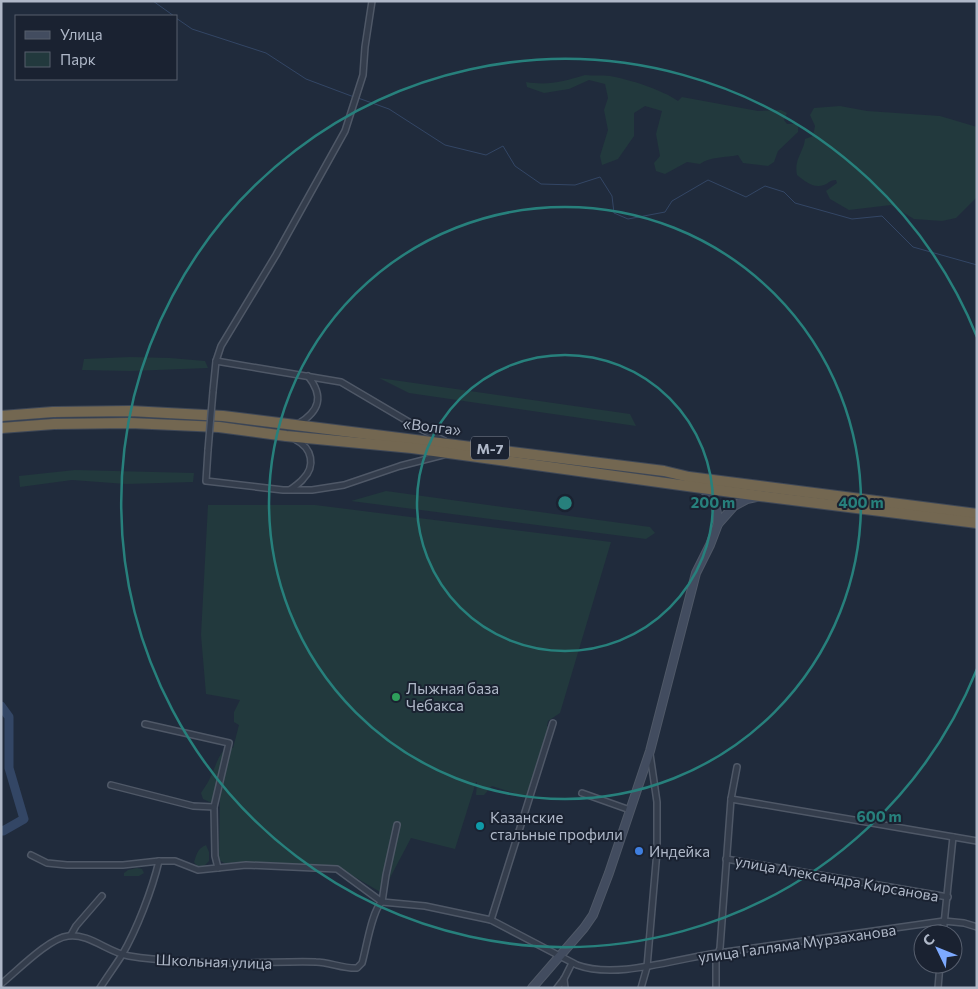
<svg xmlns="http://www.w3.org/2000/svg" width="978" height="989" font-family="Commissioner,sans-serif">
  <rect width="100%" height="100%" fill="#202b3c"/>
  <g fill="#22393d">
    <path d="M585 75C593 76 602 75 610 76 628 79 663 90 678 101L682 97 758 111 781 110 787 113 784 120 787 124H798V132L778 151 774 162 768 166 743 163 738 155C726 158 710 156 700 164L687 162 665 174 656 171 654 163 660 156 656 134 662 111 645 106 634 113V136L618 159 602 165 600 156 608 130 604 110 608 98 605 84 589 80 569 89 544 93 527 87 526 82C549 86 564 81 585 75Z"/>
    <path d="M840 106 867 111 940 116 977 127V197L956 218 942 221 914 219 891 205 849 210 830 199 826 191 837 183 836 180C830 180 829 183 824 185 813 189 805 181 797 175 794 158 803 154 805 139L813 136 815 126 810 115 814 108Z"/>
    <path d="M130 357 170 358 205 361 208 368 131 371 82 370 84 359Z"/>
    <path d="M379 378 630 414 636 426 409 393Z"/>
    <path d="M75 470 194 473 193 482 126 484 72 480 20 487 19 476Z"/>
    <path d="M386 491 650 527 655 533 646 539 351 501Z"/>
    <path d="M208 505H315L611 542 560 713 548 721 547 726 550 728 537 761 527 796 523 795 522 797 514 793 492 786 484 795H476L477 782H476L455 849 411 838 382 893 336 866 226 864 219 860 220 789 227 765 222 772 212 803 203 799 201 793C204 788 208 783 210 778 216 766 218 754 229 745L233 748 239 725 234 722V712L240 700 206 694 201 635Z"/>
    <path d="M206 845 209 852V861L202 868 197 866 194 862C197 854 197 849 206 845Z"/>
    <path d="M137 868 142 869 144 873 139 876H124V873L128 870Z"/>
  </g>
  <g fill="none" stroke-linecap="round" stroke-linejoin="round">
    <g stroke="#334665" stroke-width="1">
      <path d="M153 1 174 16"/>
      <path d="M176 18 192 29 266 53 306 79 354 97"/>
      <path d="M358 98 389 109 445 145 486 155 503 146 515 166 541 184 575 185 600 177 612 196 614 213 628 219 665 212 672 201 708 180 746 197 765 186 784 192 795 203 852 219 882 216 913 247 977 265"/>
    </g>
    <path stroke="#334665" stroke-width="9" d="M1 706 9 717V768L24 819 3 831 1 830"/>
    <defs>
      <g id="street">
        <path d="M216 361 341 382 419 428 445 441"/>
        <path d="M213 391 216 361 221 346 276 255 345 131 363 75 365 47 372 1"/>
        <path d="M298 424C320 411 324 396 308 376"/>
        <path d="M208 450 206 481 283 490H312L344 485 400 466 443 455"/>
        <path d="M291 489C295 486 300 483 303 479 316 466 312 448 296 440"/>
        <path d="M145 724 229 743 214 807 215 856 218 868"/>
        <path d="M111 785 193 806 214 807"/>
        <path d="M582 793 630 810"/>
        <path d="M731 799 977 841"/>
        <path d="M31 855 47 863 67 865H123L159 861H175L198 870 246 865 337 869 382 902 425 906 491 920 577 965C615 979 672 960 711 954 789 943 867 932 944 921L964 923 977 927"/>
        <path d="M726 859 948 897"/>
        <path d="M491 920 553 723"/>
        <path d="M943 934 953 837"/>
        <path d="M71 935 76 926 102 896"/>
        <path d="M564 979 565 988"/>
        <path d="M1 984C17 971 49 938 68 936 89 933 109 953 129 956 167 962 205 963 243 963 267 963 292 961 316 962 329 962 344 969 357 968L362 963C366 950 372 909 382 902L386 875 397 825"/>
        <path d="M100 988C107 977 115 966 122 955 137 929 152 890 159 861"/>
        <path d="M557 988 564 979 572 963"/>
        <path d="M641 988 647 967 657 851V802L650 754"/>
        <path d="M716 988V959L720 948 731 799 737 767"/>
        <path d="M938 988 940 964"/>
      </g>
      <g id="secondary">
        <path d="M703 489C714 499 718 509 718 524"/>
        <path d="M532 988 584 928 593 915 609 873 650 751 696 573 710 545 718 524 734 506 747 499 756 497"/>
      </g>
      <g id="highway">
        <path d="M1 416 53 412 130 411 223 416 664 471 689 477 977 514"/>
        <path d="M1 428 54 424 130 423 219 427 286 436 412 448 760 496 977 523"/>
      </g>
    </defs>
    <use href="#street" stroke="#4f5867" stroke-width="8"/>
    <use href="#secondary" stroke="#4f5867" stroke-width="10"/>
    <use href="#highway" stroke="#3f4857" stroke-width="12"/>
    <use href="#street" stroke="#343d4c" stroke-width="5"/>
    <use href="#secondary" stroke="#424c5f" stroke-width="8"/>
    <use href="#highway" stroke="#736751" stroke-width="10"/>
    <defs>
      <path id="street-bridge" d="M208 450 213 391"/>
    </defs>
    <use href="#street-bridge" stroke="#4f5867" stroke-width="8" stroke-linecap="butt"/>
    <use href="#street-bridge" stroke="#343d4c" stroke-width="5"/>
  </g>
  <g fill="none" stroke="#27807c" stroke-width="2.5">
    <circle cx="565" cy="503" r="148"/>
    <circle cx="565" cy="503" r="296"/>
    <path d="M977 669A444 444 0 1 1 977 337"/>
  </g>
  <circle fill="#2e9e5b" stroke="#1a2231" stroke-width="2" cx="396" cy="697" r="5"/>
  <circle fill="#0f9aa8" stroke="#1a2231" stroke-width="2" cx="480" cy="826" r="5"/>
  <circle fill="#3f7fe0" stroke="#1a2231" stroke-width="2" cx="639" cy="851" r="5"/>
  <g text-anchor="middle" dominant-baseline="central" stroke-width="4" stroke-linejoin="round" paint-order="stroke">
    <rect fill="#1a2231" stroke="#828b9b" stroke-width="1" x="471" y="436.5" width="38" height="23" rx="4"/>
    <g font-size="14" font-weight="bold" fill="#afb8c8">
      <text x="490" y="448">М-7</text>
    </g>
    <g font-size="15" fill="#afb8c8" stroke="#1a2231">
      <text transform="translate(432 426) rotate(7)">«Волга»</text>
      <text transform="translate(837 878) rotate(10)">улица Александра Кирсанова</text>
      <text transform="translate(797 943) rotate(-8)">улица Галляма Мурзаханова</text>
      <text transform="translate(214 961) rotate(2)">Школьная улица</text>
    </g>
    <g font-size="15" fill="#afb8c8" stroke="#1a2231" text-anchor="start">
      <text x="406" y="688">Лыжная база<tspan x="406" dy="17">Чебакса</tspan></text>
      <text x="490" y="817">Казанские<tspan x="490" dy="17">стальные профили</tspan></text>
      <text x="649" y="851">Индейка</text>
    </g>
  </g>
  <circle cx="565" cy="503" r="8" fill="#27807c" stroke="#1a2231" stroke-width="2.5"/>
  <g font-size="15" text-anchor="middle" font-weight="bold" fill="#27807c" stroke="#1a2231" stroke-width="4" stroke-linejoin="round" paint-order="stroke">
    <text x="713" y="508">200 m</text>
    <text x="861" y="508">400 m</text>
    <text x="879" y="822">600 m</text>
  </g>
  <rect width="978" height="989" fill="none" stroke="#afb8c8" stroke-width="5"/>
  <rect x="15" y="15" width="162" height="65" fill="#1a2231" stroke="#565e6d"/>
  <rect x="25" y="31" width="25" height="8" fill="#424c5f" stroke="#565e6d"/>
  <text x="60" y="40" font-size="15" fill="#afb8c8">Улица</text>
  <rect x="25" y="52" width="25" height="15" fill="#22393d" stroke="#565e6d"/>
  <text x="60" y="65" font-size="15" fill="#afb8c8">Парк</text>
  <g transform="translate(938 949) rotate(313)"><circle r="24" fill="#1a2231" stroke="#565e6d"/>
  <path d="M0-4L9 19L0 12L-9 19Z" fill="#7daaff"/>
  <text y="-8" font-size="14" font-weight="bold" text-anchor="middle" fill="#afb8c8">С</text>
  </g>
</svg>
